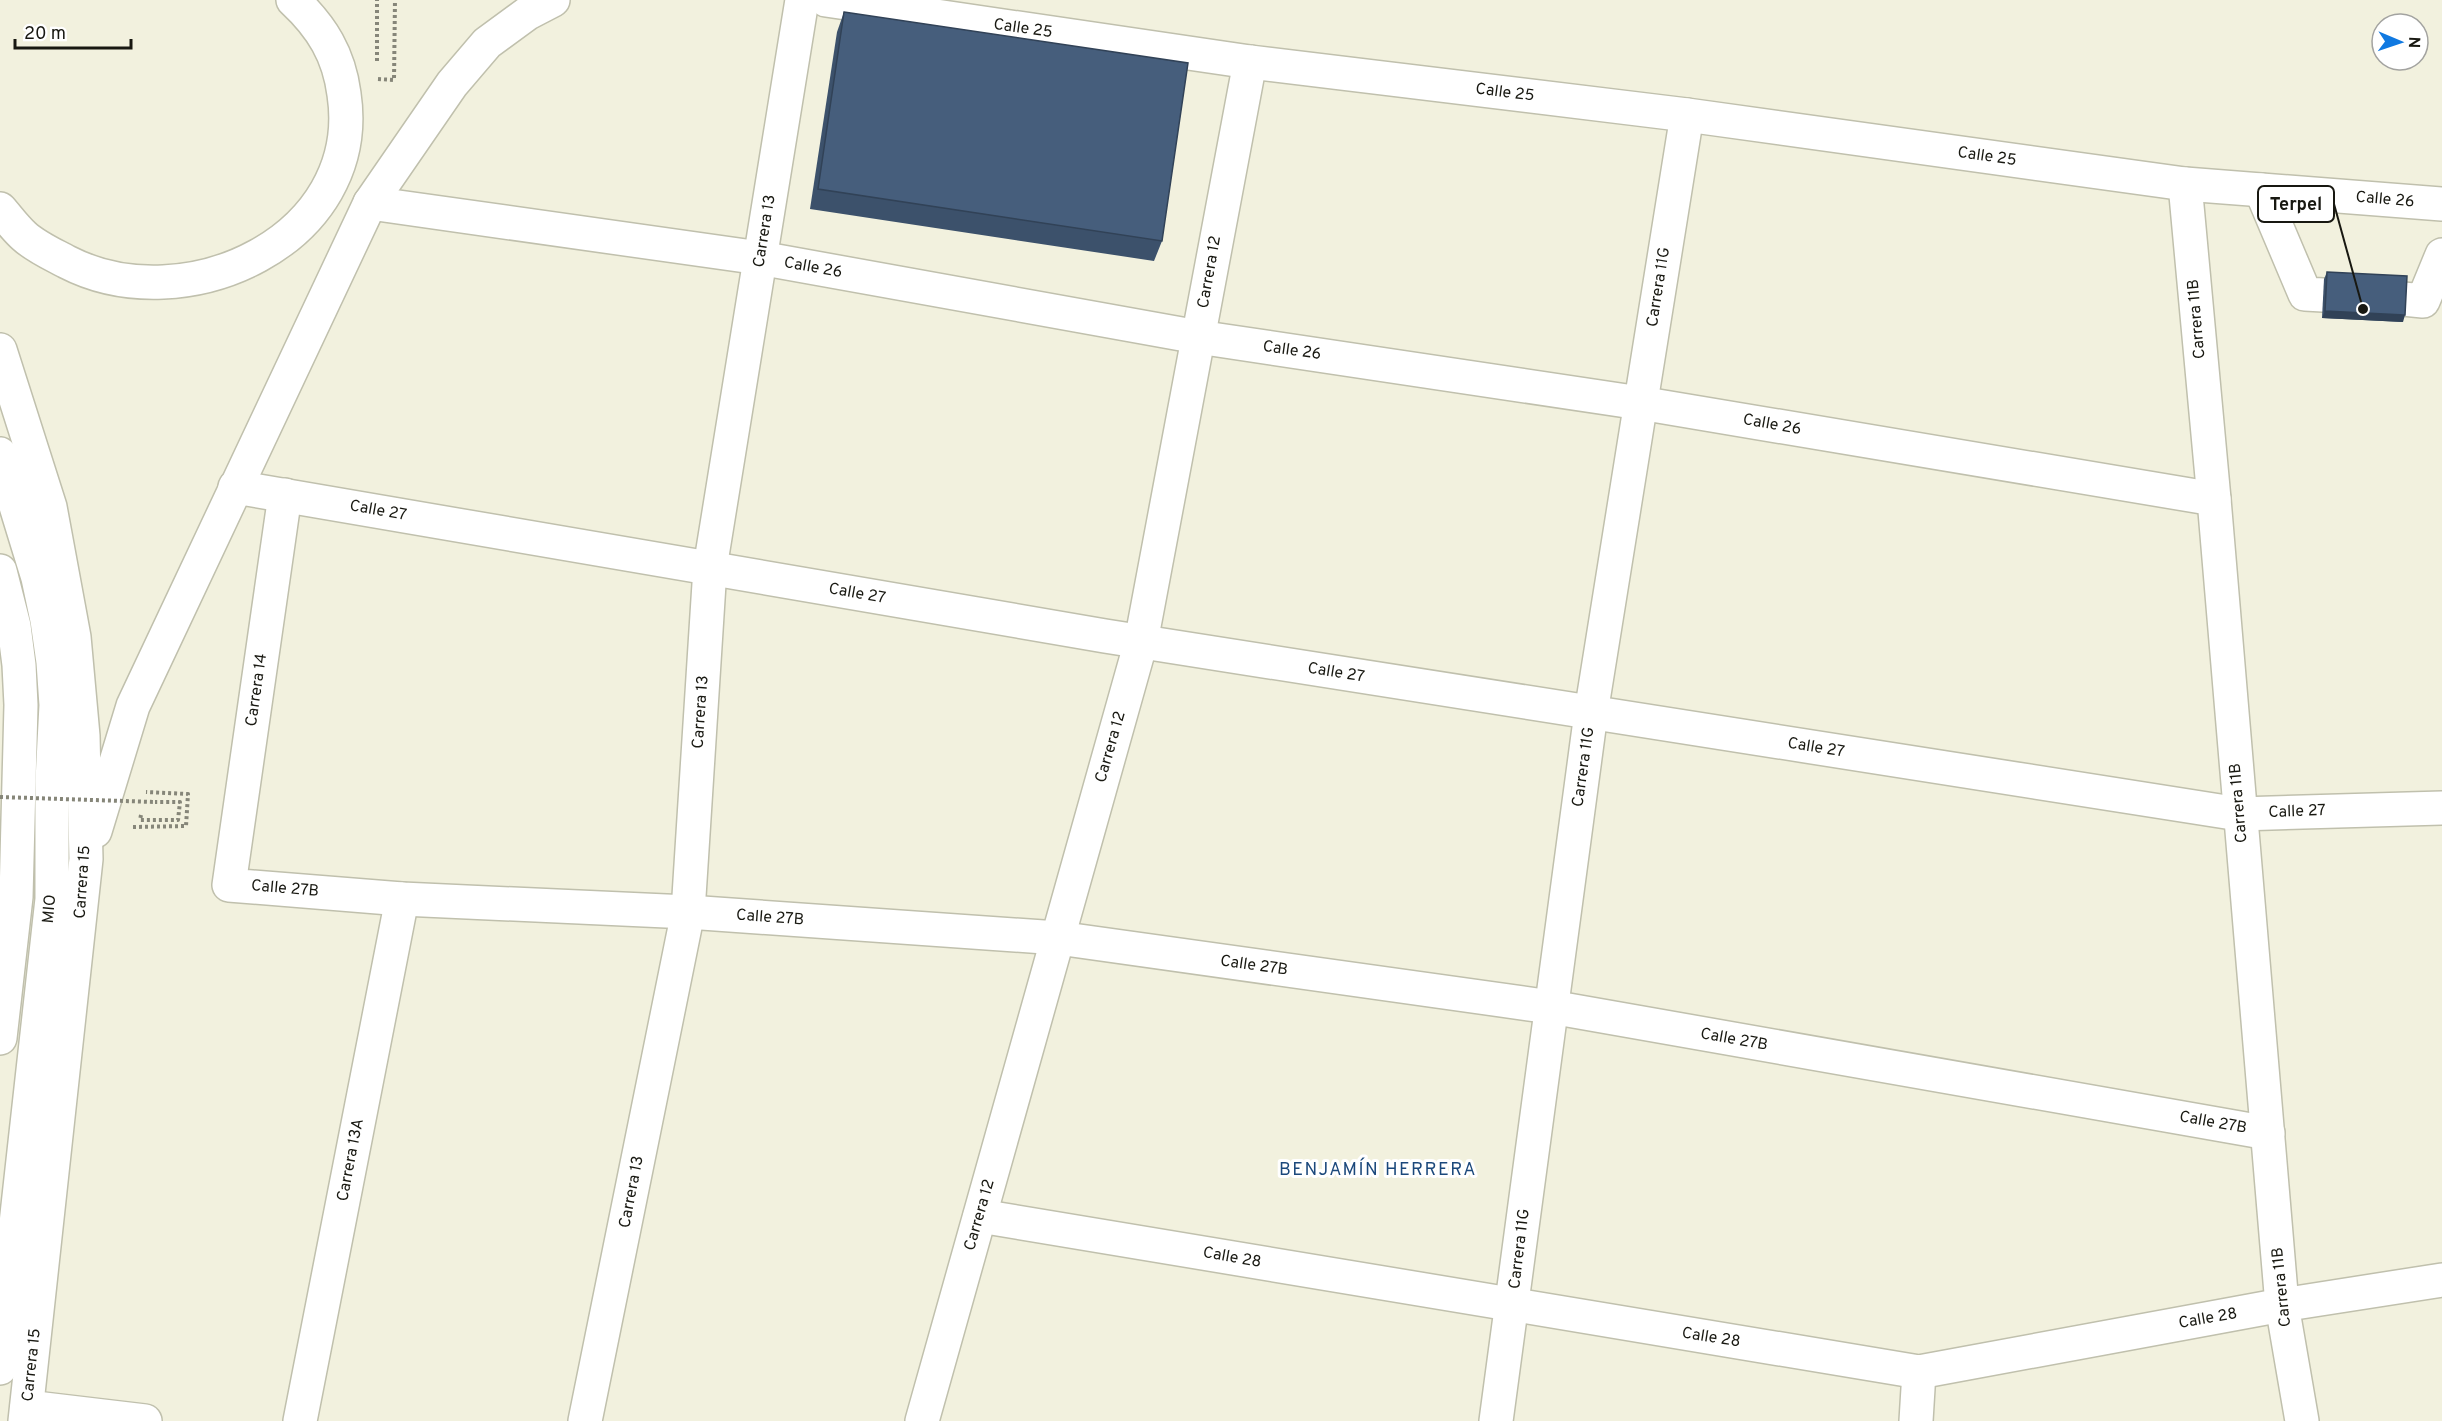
<svg xmlns="http://www.w3.org/2000/svg" width="2442" height="1421" font-family="Overpass,sans-serif">
  <rect width="100%" height="100%" fill="#f2f1de"/>
  <g fill="none" stroke-linecap="round" stroke-linejoin="round">
    <defs>
      <g id="minor">
        <path d="M2185 184 2214 499 2282 1305 2302 1421"/>
        <path d="M2261 190 2305 294 2323 295"/>
        <path d="M370 203 760 258 1198 337 1640 403 2214 499"/>
        <path d="M2403 299 2423 301 2442 255"/>
        <path d="M0 454 38 578 47 620 53 662 56 705 52 781V899L0 1368"/>
        <path d="M235 487 1105 636 2239 814 2442 808"/>
        <path d="M285 495 229 885 402 899 688 912 1058 938 1551 1007 2268 1133"/>
        <path d="M0 571 14 626 19 665 21 705 16 897 0 1038"/>
        <path d="M980 1216 1919 1372 2282 1305 2442 1280"/>
        <path d="M27 1407 145 1421"/>
        <path d="M300 1421 402 899"/>
        <path d="M585 1421 688 912 710 568 802 0"/>
        <path d="M922 1421 1141 642 1250 62"/>
        <path d="M1496 1421 1591 713 1687 115"/>
        <path d="M1916 1421 1919 1372"/>
      </g>
      <g id="major">
        <path d="M826 0 1250 62 1687 115 2185 184 2442 204"/>
        <path d="M0 209C8 218 15 228 24 236 36 247 52 254 67 262 185 323 366 240 344 94 339 55 322 27 293 0"/>
        <path d="M0 350 50 507 74 637 83 736 86 859 25 1421"/>
        <path d="M95 831 133 706 370 203 452 84 487 43 528 13 553 0"/>
      </g>
    </defs>
    <use href="#minor" stroke="#c0c0ad" stroke-width="36"/>
    <use href="#major" stroke="#c0c0ad" stroke-width="36"/>
    <g stroke="#868679" stroke-width="4" stroke-dasharray="3 3" stroke-linecap="butt">
      <path d="M377 61V0"/>
      <path d="M378 79 394 80 395 0"/>
      <path d="M141 815 140 820H178L180 802H155"/>
      <path d="M133 827 186 826 188 794 146 792"/>
    </g>
    <use href="#minor" stroke="#fff" stroke-width="33"/>
    <use href="#major" stroke="#fff" stroke-width="33"/>
    <path stroke="#868679" stroke-width="4" stroke-dasharray="3 3" stroke-linecap="butt" d="M0 797 155 802"/>
  </g>
  <g fill="#3c516b">
    <path d="M844 12 1162 241 1154 261 810 209 837 32Z"/>
    <path d="M2327 272 2403 322 2322 318 2324 279Z"/>
  </g>
  <path fill="#314257" d="M2325 311 2405 315 2403 322 2322 318Z"/>
  <g fill="#465e7c" stroke="#314257" stroke-width="1.5">
    <path d="M844 12 1188 63 1162 241 818 189Z"/>
    <path d="M2327 272 2407 276 2405 315 2325 311Z"/>
  </g>
  <g text-anchor="middle" dominant-baseline="central" stroke-width="6" stroke-linejoin="round" paint-order="stroke">
    <g font-size="16" fill="#181811" stroke="#fff">
      <text transform="translate(1023 29) rotate(8)">Calle 25</text>
      <text transform="translate(1505 93) rotate(7)">Calle 25</text>
      <text transform="translate(1987 157) rotate(8)">Calle 25</text>
      <text transform="translate(2385 200) rotate(5)">Calle 26</text>
      <text transform="translate(765 231) rotate(-81)">Carrera 13</text>
      <text transform="translate(813 268) rotate(10)">Calle 26</text>
      <text transform="translate(1210 272) rotate(-80)">Carrera 12</text>
      <text transform="translate(1659 287) rotate(-81)">Carrera 11G</text>
      <text transform="translate(2197 319) rotate(-95)">Carrera 11B</text>
      <text transform="translate(1292 351) rotate(8)">Calle 26</text>
      <text transform="translate(1772 425) rotate(10)">Calle 26</text>
      <text transform="translate(378 511) rotate(10)">Calle 27</text>
      <text transform="translate(857 594) rotate(10)">Calle 27</text>
      <text transform="translate(1336 673) rotate(9)">Calle 27</text>
      <text transform="translate(257 690) rotate(-82)">Carrera 14</text>
      <text transform="translate(701 712) rotate(-86)">Carrera 13</text>
      <text transform="translate(1111 747) rotate(-74)">Carrera 12</text>
      <text transform="translate(1816 748) rotate(9)">Calle 27</text>
      <text transform="translate(1584 767) rotate(-82)">Carrera 11G</text>
      <text transform="translate(2239 803) rotate(-95)">Carrera 11B</text>
      <text transform="translate(2297 812) rotate(-2)">Calle 27</text>
      <text transform="translate(83 882) rotate(-86)">Carrera 15</text>
      <text transform="translate(285 889) rotate(5)">Calle 27B</text>
      <text transform="translate(50 909) rotate(-85)">MIO</text>
      <text transform="translate(770 918) rotate(4)">Calle 27B</text>
      <text transform="translate(1254 966) rotate(8)">Calle 27B</text>
      <text transform="translate(1734 1040) rotate(10)">Calle 27B</text>
      <text transform="translate(2213 1123) rotate(10)">Calle 27B</text>
      <text transform="translate(351 1160) rotate(-79)">Carrera 13A</text>
      <text transform="translate(632 1192) rotate(-79)">Carrera 13</text>
      <text transform="translate(980 1215) rotate(-74)">Carrera 12</text>
      <text transform="translate(1520 1249) rotate(-83)">Carrera 11G</text>
      <text transform="translate(1232 1258) rotate(10)">Calle 28</text>
      <text transform="translate(2282 1287) rotate(-96)">Carrera 11B</text>
      <text transform="translate(2208 1319) rotate(-10)">Calle 28</text>
      <text transform="translate(1711 1338) rotate(9)">Calle 28</text>
      <text transform="translate(32 1365) rotate(-84)">Carrera 15</text>
    </g>
    <g font-size="18" letter-spacing="1.5" fill="#1b487b" stroke="#fff">
      <text x="1378" y="1170">BENJAMÍN HERRERA</text>
    </g>
  </g>
  <path fill="none" stroke="#181811" stroke-width="2" d="M2363 309L2334 204"/>
  <circle fill="#181811" stroke="#fff" stroke-width="2" cx="2363" cy="309" r="6"/>
  <rect fill="#fff" stroke="#181811" stroke-width="2" x="2258" y="186" width="76" height="36" rx="6"/>
  <g font-size="18" text-anchor="middle" font-weight="bold" fill="#181811">
    <text x="2296" y="210">Terpel</text>
  </g>
  <g transform="translate(2400 42) rotate(92)"><circle r="28" fill="#ffffff" stroke="#a3a3a0" stroke-width="1.5"/>
  <path d="M0-4.5L10 22L0 15L-10 22Z" fill="#1079e1"/>
  <text y="-9" font-size="16" font-weight="bold" text-anchor="middle" fill="#181811">N</text>
  </g>
  <path d="M15 39v9h116v-9" fill="none" stroke="#181811" stroke-width="3"/>
  <text x="24" y="39" font-size="18" fill="#181811" stroke="#ffffff" stroke-width="4.5" paint-order="stroke">20 m</text>
</svg>
